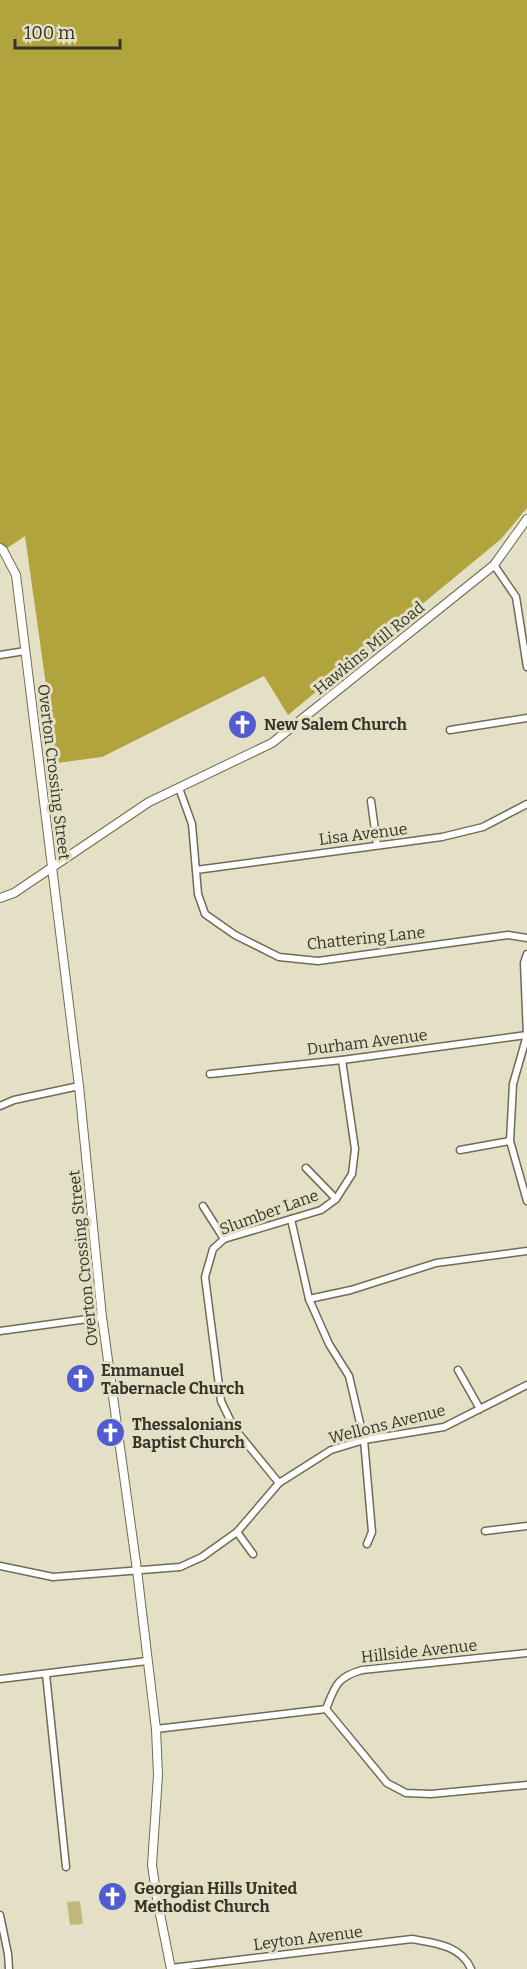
<svg xmlns="http://www.w3.org/2000/svg" width="527" height="1969" font-family="Bitter,serif">
  <rect width="100%" height="100%" fill="#e3e0c5"/>
  <path fill="#c1b97b" d="M80 1901 83 1924 70 1925 67 1902Z"/>
  <path fill="#b1a43d" d="M0 0H527V508L501 539 288 715 264 676 102 757 57 763 25 536 0 553Z"/>
  <g fill="none" stroke-linecap="round" stroke-linejoin="round">
    <defs>
      <g id="minor">
        <path d="M494 565 516 597 527 667"/>
        <path d="M0 655 25 651"/>
        <path d="M450 730 527 718"/>
        <path d="M179 788 192 824 198 894 205 914 235 935 279 957 318 961 508 935 527 938"/>
        <path d="M371 801 377 845"/>
        <path d="M196 870 442 837 483 827 527 804"/>
        <path d="M527 954 524 963 527 1035 513 1084 510 1141 527 1201"/>
        <path d="M210 1074 342 1060 527 1035"/>
        <path d="M0 1106 14 1100 79 1086"/>
        <path d="M460 1150 510 1141"/>
        <path d="M306 1168 336 1199"/>
        <path d="M203 1206 224 1239"/>
        <path d="M291 1219 309 1299 329 1344 349 1376 364 1440 372 1532 367 1544"/>
        <path d="M309 1299 351 1290 436 1263 527 1251"/>
        <path d="M0 1331 102 1317"/>
        <path d="M458 1370 480 1409"/>
        <path d="M279 1483 234 1428 221 1401 205 1277 213 1249 224 1239 321 1210 336 1199 352 1174 355 1149 342 1060"/>
        <path d="M485 1531 527 1526"/>
        <path d="M237 1532 253 1554"/>
        <path d="M0 1566 53 1577 180 1567 202 1557 237 1532 279 1483 331 1450 364 1440 444 1427 527 1385"/>
        <path d="M46 1674 66 1867"/>
        <path d="M0 1679 147 1661"/>
        <path d="M326 1709 387 1783 406 1793 431 1794 527 1785"/>
        <path d="M156 1729 326 1709C335 1686 337 1677 362 1670L527 1653"/>
        <path d="M0 1915 8 1954 9 1969"/>
        <path d="M171 1968 412 1939C434 1943 461 1945 471 1969"/>
      </g>
      <g id="tertiary">
        <path d="M0 548 3 550 16 575 79 1086 102 1317 137 1570 156 1729 158 1775 152 1865 157 1899 171 1969"/>
        <path d="M0 898 14 893 149 802 272 743 494 565 527 519"/>
      </g>
    </defs>
    <use href="#minor" stroke="#6f6c53" stroke-width="9"/>
    <use href="#tertiary" stroke="#6f6c53" stroke-width="10"/>
    <use href="#minor" stroke="#fff" stroke-width="6"/>
    <use href="#tertiary" stroke="#fff" stroke-width="8"/>
  </g>
  <defs>
    <symbol id="church-disc" viewBox="-11 -11 22 22"><circle r="9.5" fill="#515cd2" stroke="#e3e0c5"/><path d="M-1.2-6h2.4v3.5h3.3v2.4h-3.3V6h-2.4V-.1h-3.3v-2.4h3.3Z" fill="#fff"/></symbol>
  </defs>
  <g fill-rule="evenodd">
    <use href="#church-disc" x="226" y="708" width="33" height="33"/>
    <use href="#church-disc" x="64" y="1362" width="33" height="33"/>
    <use href="#church-disc" x="94" y="1416" width="33" height="33"/>
    <use href="#church-disc" x="96" y="1880" width="33" height="33"/>
  </g>
  <g text-anchor="middle" dominant-baseline="central" stroke-width="6" stroke-linejoin="round" paint-order="stroke">
    <g font-size="16" fill="#353429" stroke="#e3e0c5">
      <text transform="translate(369 648) rotate(-39)">Hawkins Mill Road</text>
      <text transform="translate(54 772) rotate(83)">Overton Crossing Street</text>
      <text transform="translate(363 834) rotate(-7)">Lisa Avenue</text>
      <text transform="translate(366 938) rotate(-6)">Chattering Lane</text>
      <text transform="translate(367 1042) rotate(-7)">Durham Avenue</text>
      <text transform="translate(269 1212) rotate(-20)">Slumber Lane</text>
      <text transform="translate(83 1258) rotate(-96)">Overton Crossing Street</text>
      <text transform="translate(387 1424) rotate(-14)">Wellons Avenue</text>
      <text transform="translate(419 1651) rotate(-6)">Hillside Avenue</text>
      <text transform="translate(308 1938) rotate(-7)">Leyton Avenue</text>
    </g>
    <g font-size="16" font-weight="bold" fill="#353429" stroke="#e3e0c5" text-anchor="start">
      <text x="264" y="724">New Salem Church</text>
      <text x="101" y="1370">Emmanuel<tspan x="101" dy="18">Tabernacle Church</tspan></text>
      <text x="132" y="1424">Thessalonians<tspan x="132" dy="18">Baptist Church</tspan></text>
      <text x="134" y="1888">Georgian Hills United<tspan x="134" dy="18">Methodist Church</tspan></text>
    </g>
  </g>
  <path d="M15 39v9h105v-9" fill="none" stroke="#353429" stroke-width="3"/>
  <text x="24" y="39" font-size="18" fill="#353429" stroke="#e3e0c5" stroke-width="4.5" paint-order="stroke">100 m</text>
</svg>
